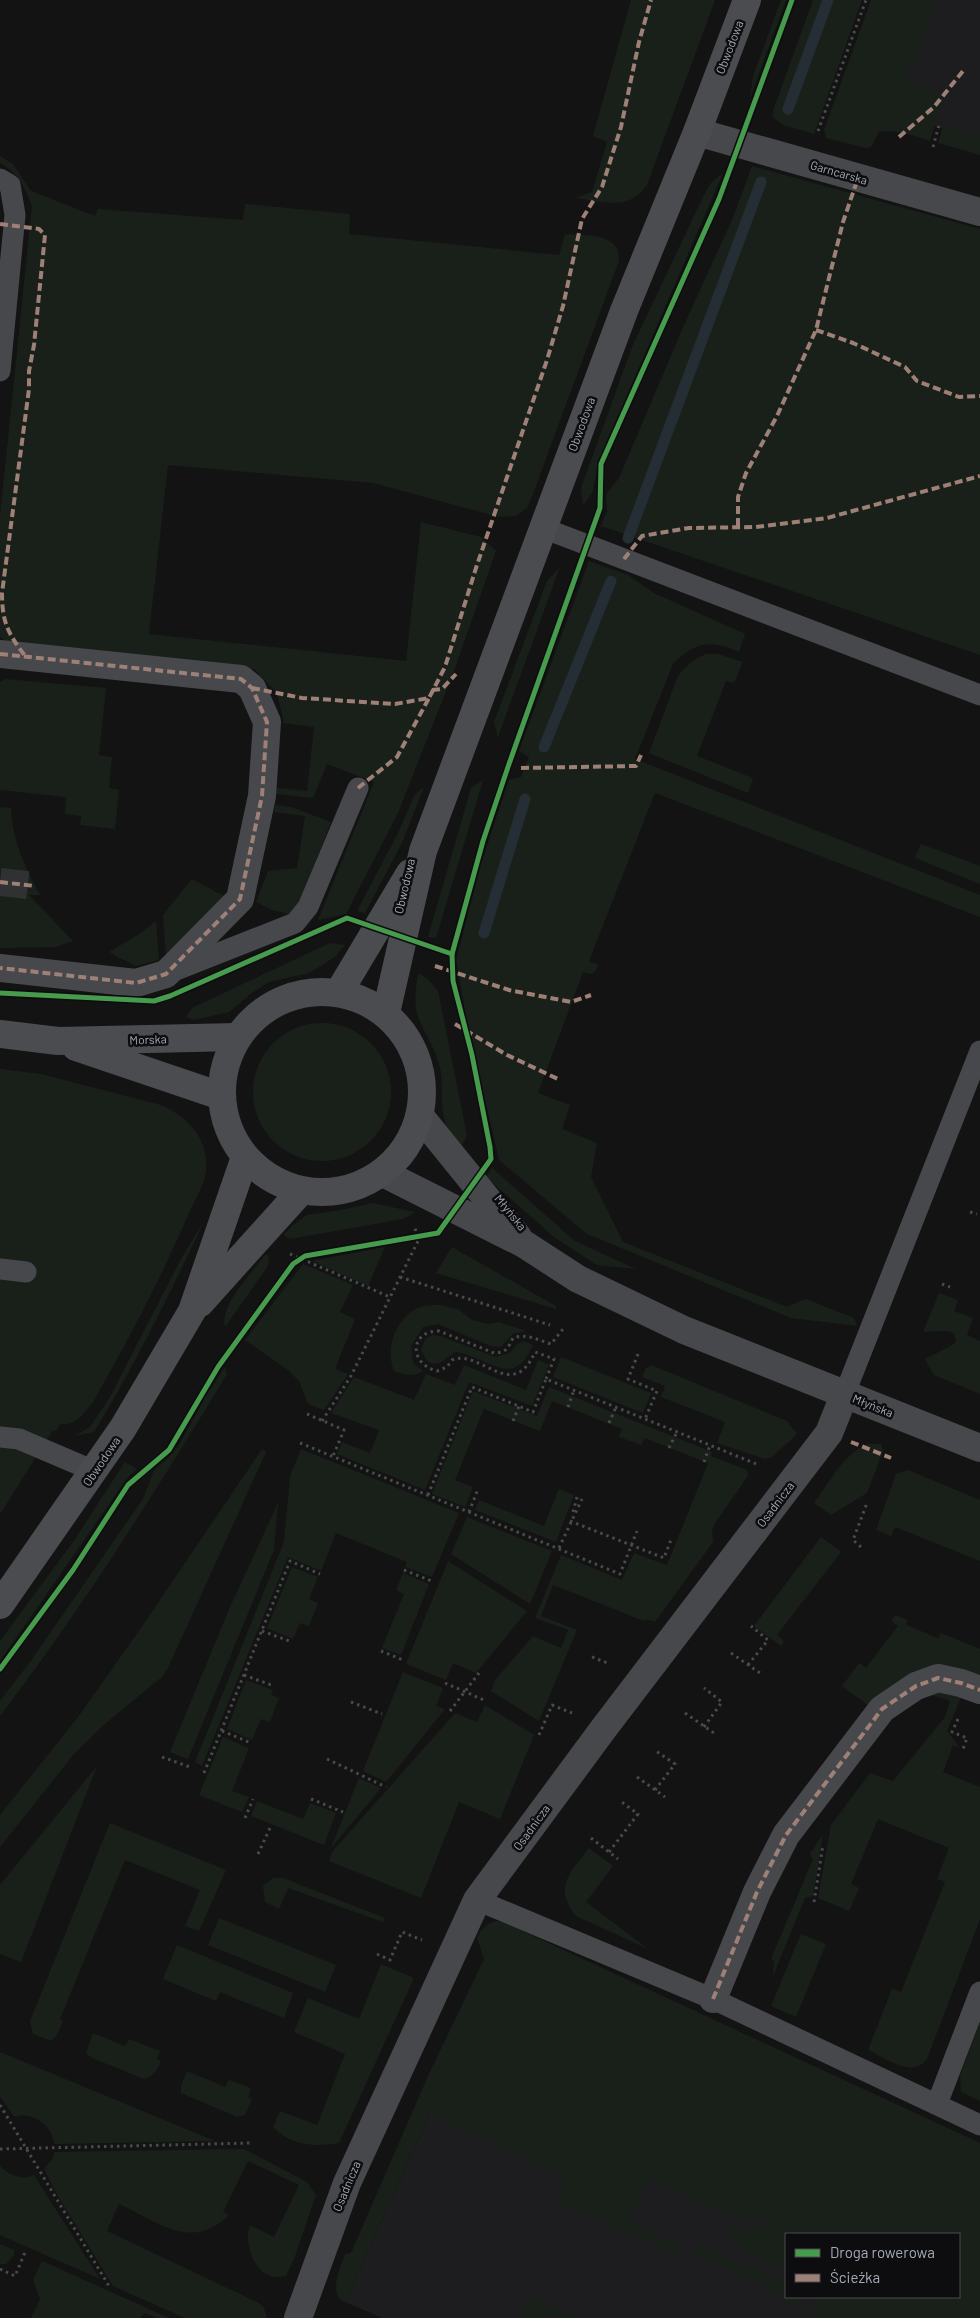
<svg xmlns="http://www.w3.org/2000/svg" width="980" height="2318" font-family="Barlow,sans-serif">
  <rect width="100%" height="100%" fill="#131313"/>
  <g fill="#1d1d1f" fill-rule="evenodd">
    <path d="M927 0H980V139L886 112Z"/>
    <path d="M511 1933 656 1994 980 2143V2318H382L345 2302ZM786 2234H959V2297H786Z"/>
  </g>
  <g fill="#19201a">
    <path d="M631 0H715L647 185C628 212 604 201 575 198L592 192 607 142 593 136Z"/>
    <path d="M781 0H786L750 98 753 76Z"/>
    <path d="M813 0H862L814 134 783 125 773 117V111Z"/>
    <path d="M871 0H936L906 81 941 93 943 98 930 141C914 136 897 129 879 132L871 147 866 148 826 138 824 130Z"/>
    <path d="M943 126 980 136V155L938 143Z"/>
    <path d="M0 156 13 164 31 191 95 216 98 209 243 220 245 204 350 214 349 234 559 255 565 234C580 235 609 233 617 249 619 252 619 257 619 261L533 494 527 508 516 516 499 517 373 483 168 465 149 634 406 661 421 522 481 537 496 551 454 671 398 813 346 914 318 920 374 782 327 764 313 798 276 794 277 788 307 791 314 727 284 723 277 693 254 669 10 643 0 637V516L32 206C25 188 18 172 0 163Z"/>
    <path d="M752 166 980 229V655L601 526 607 511 606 494 619 478 684 325 732 220Z"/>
    <path d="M723 173 606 444 597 468 593 491 583 506 581 488 632 347 703 197 710 184Z"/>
    <path d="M589 561 628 575 654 593 745 634 739 652C710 639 695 642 673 664L635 759 980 895V917L655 793 589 961 598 965 595 972 590 974 583 972 538 1093 570 1105 562 1129 597 1143 591 1177 623 1242 787 1307 806 1299 854 1318 857 1326 791 1318 587 1234 499 1160 466 1016 456 960 482 861 509 780 521 777 529 757 519 751Z"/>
    <path d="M560 567 498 737 494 722 547 581Z"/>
    <path d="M706 654H718L743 662 734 683 726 681 697 756 753 778 748 793 649 753 677 678C685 666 693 660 706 654Z"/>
    <path d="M5 679 106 688 99 755 112 757 109 788 119 790 115 829 80 825 81 816 65 814 66 797 0 790V682Z"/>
    <path d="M483 780 436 938 428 937 471 788Z"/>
    <path d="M424 787 402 843 365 913 357 911 398 833 415 794Z"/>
    <path d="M275 805 291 807 331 822 299 903 289 914 272 910 256 902 268 871 297 868 305 816 274 812Z"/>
    <path d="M0 807 11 808C12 840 25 867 40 895H29L73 941 55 947 0 948Z"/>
    <path d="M921 844 980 866V884L915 858Z"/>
    <path d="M192 879 224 896 166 955 163 915Z"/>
    <path d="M156 921 159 960 135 966 109 952 141 933Z"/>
    <path d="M330 943 345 945 335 957 309 973 269 982 253 992 229 1012 193 1020 186 1017 192 1008Z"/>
    <path d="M418 973 427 978 438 991 467 1136 460 1149C450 1135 442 1121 442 1103 441 1092 443 1080 440 1068 436 1049 426 1036 419 1019 413 1005 416 987 418 973Z"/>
    <circle cx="322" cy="1092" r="69"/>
    <path d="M0 1069 41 1074 161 1105C188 1117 209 1139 206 1171 205 1184 194 1201 189 1213 161 1278 128 1341 93 1402 83 1414 76 1426 60 1424L56 1431 53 1430 0 1514Z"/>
    <path d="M492 1168 575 1241 636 1269 597 1265 554 1237 486 1177Z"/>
    <path d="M373 1203 415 1212 403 1219 290 1239 283 1235 293 1225 307 1215 341 1210Z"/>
    <path d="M205 1220C170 1292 136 1364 94 1432L75 1436 90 1427 110 1397 182 1257Z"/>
    <path d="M385 1247 368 1286 312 1261Z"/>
    <path d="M452 1247 556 1306V1309L436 1273Z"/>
    <path d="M266 1254 269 1256 268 1266 225 1327C219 1306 253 1271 266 1254Z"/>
    <path d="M303 1264 353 1285 340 1312 355 1319 335 1369 348 1374 324 1410 308 1404 299 1381 288 1370 245 1340Z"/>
    <path d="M939 1293 958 1300 954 1311 973 1318 967 1335 980 1341V1394L934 1375 925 1359 951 1346 956 1342 954 1333 947 1331 923 1332Z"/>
    <path d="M440 1305 458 1309 472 1320 488 1324 499 1322 526 1331 513 1334 501 1347 491 1346 438 1324 423 1327 411 1346 413 1363 423 1371C413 1377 405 1375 394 1371 385 1349 395 1320 416 1309 422 1305 433 1305 440 1305Z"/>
    <path d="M433 1335 440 1336 496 1357 510 1353 516 1345 524 1341 533 1345C513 1391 489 1357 456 1352 445 1357 440 1369 427 1361L421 1350 425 1339Z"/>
    <path d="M561 1357 651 1393 643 1413 553 1377Z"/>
    <path d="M538 1360 549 1365 532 1406 469 1382 425 1490 337 1454 342 1442 370 1453 379 1430 331 1413 354 1377 414 1400 426 1374 455 1385 464 1365 526 1390Z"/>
    <path d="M651 1365 787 1421 797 1434 772 1457 765 1459 717 1443 725 1422 661 1397 665 1386 642 1377 646 1368Z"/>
    <path d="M225 1367 227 1374C156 1491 83 1607 0 1716V1701L30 1662 143 1499 154 1470 170 1456 179 1445 206 1396Z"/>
    <path d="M549 1387 712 1452 711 1456 747 1470 748 1476 715 1523 712 1530 713 1542 655 1622 645 1619 644 1621 553 1585 541 1616 577 1630 539 1721 491 1691 495 1680 533 1636 561 1648 568 1630 535 1618 561 1555 622 1580 634 1553 667 1565 708 1463 645 1438 641 1445 619 1437 622 1429 552 1401 540 1431 484 1409 455 1480 473 1487 465 1507 432 1494 473 1391 537 1416Z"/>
    <path d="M868 1444H881L883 1451 867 1493 831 1515 814 1503C829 1483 844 1453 868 1444Z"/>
    <path d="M262 1449 266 1452 168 1668 163 1676 106 1723 74 1754 0 1847V1815L78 1717 141 1628Z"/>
    <path d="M301 1449 459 1513 432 1577 405 1567 407 1562 336 1533 321 1571 288 1557 202 1766 195 1762 284 1542 290 1476Z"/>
    <path d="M125 1462 137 1469 128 1477 0 1661V1641L73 1542Z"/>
    <path d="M908 1470 980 1500V1561L895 1527 891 1536 876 1530 896 1474Z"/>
    <path d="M559 1489 574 1495 556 1542 475 1510 479 1500 544 1526Z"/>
    <path d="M278 1503 274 1550 188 1759 170 1752 230 1607Z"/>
    <path d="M467 1517 552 1551 530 1604 451 1554Z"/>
    <path d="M821 1537 841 1552 777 1635 784 1641 781 1646 754 1626Z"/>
    <path d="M448 1561 527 1611 476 1673 453 1663 446 1680 406 1664Z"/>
    <path d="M292 1567 318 1577 309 1599 318 1603 309 1626 300 1623 293 1639 267 1628Z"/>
    <path d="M403 1573 429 1584 401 1655 382 1648 404 1594 396 1590Z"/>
    <path d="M895 1615 908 1620 906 1625 938 1638 941 1633 980 1649V1679L872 1708 842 1686 859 1663 866 1668 898 1626 891 1621Z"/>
    <path d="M403 1672 443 1688 436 1706 445 1709 386 1782 363 1771Z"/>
    <path d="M246 1680 273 1690 271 1695 279 1698 270 1722 261 1719 252 1740 227 1729Z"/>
    <path d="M937 1690 961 1697 947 1731 960 1748 953 1745 943 1772 980 1787V1919L927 2059C913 2079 885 2058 868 2050L892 1989 901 1992 945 1882 937 1879 949 1848 878 1819 851 1884 859 1888 849 1911 818 1898 831 1825 870 1773 893 1781 945 1717 950 1701 929 1694Z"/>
    <path d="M485 1705 534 1735 500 1819 459 1802 421 1898 329 1861 332 1852 455 1713 477 1722Z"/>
    <path d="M223 1737 249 1748 232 1791 249 1797 242 1812 199 1795Z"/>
    <path d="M97 1766 21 1962 0 1954V1885Z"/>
    <path d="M359 1778 381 1788 331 1848Z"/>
    <path d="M257 1801 303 1819 310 1803 336 1813 324 1845 251 1816Z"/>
    <path d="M110 1823 226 1870 199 1931 185 1926 200 1890 125 1860 60 2019 63 2021 57 2035 51 2041 33 2034 30 2021Z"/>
    <path d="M823 1834 813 1896 805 1898 773 1976 774 1961 771 1959 813 1859 810 1854Z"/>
    <path d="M589 1848 613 1866 586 1902 648 1949 576 1916C553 1887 570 1873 589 1848Z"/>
    <path d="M273 1878H283L385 1918 383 1922 288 1888 279 1909 265 1902 263 1886Z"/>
    <path d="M219 1918 336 1965 325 1992 208 1945Z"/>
    <path d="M496 1921 503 1922 980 2143V2318H810L819 2297H959V2234H786V2270L742 2251 727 2232 760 2228 767 2213 736 2218 648 2179 629 2222 682 2246 677 2255 555 2200 566 2176 429 2115 345 2302C327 2295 341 2267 345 2254L351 2253 428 2076 484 1959 477 1938C482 1929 485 1923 496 1921Z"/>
    <path d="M801 1934 826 1944 796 2017 771 2006Z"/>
    <path d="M177 1945 293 1993 284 2018 220 1992 216 2001 163 1979Z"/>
    <path d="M381 1964 414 1978 339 2143C315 2147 291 2146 273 2127L280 2111 317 2125 345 2054 294 2032 308 1998 359 2019Z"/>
    <path d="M980 2022V2101L961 2092 960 2076Z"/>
    <path d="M93 2033 125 2046 129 2039 160 2051 157 2059 161 2061C157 2070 154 2076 144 2079L92 2058 86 2053Z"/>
    <path d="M0 2052 215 2141 54 2144C52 2125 33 2111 14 2117L0 2096Z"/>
    <path d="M187 2071 225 2087 229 2080 251 2088 248 2097 252 2099 245 2115 237 2117 181 2093V2086Z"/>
    <path d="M244 2149 307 2182 316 2195 294 2259 286 2276C259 2285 242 2247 250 2225L274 2237 299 2185 248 2161 223 2212 229 2215C191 2252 159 2222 119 2204L107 2231 259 2303 264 2308 267 2318H185L113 2286 56 2193 44 2169 53 2158 54 2152Z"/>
    <path d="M0 2166C9 2175 22 2181 34 2175L100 2279 0 2235Z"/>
    <path d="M0 2244 14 2250V2255L6 2264H0Z"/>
    <path d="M697 2245 786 2283V2296L692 2254Z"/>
    <path d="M42 2261 169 2318H157L145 2313 139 2318H31L40 2299 33 2280Z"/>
    <path d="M529 2295 581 2318H519Z"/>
    <path d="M786 2296 799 2297 804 2305 802 2310 784 2302Z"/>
  </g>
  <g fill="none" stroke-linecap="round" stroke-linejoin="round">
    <g stroke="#262e35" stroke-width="11">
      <path d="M788 109 828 0"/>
      <path d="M628 538 761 182"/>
      <path d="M544 747 611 581"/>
      <path d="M484 933 525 799"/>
    </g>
    <path stroke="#303133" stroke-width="28" stroke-dasharray="28 14" stroke-linecap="butt" d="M0 882 35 886"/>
    <g stroke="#494a4e" stroke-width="3" stroke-dasharray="2.5 4" stroke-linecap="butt">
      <path d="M818 131 866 0"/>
      <path d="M933 147 939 125"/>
      <path d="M970 1212 977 1214"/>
      <path d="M290 1254 390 1297"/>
      <path d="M400 1277 550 1325"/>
      <path d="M942 1284 950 1287"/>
      <path d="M638 1354 628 1379 657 1391 645 1419"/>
      <path d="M546 1379 554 1359 535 1352C512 1404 480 1348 452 1360L447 1367 437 1371C409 1364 409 1331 439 1331L494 1353C506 1353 508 1348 513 1338 526 1333 538 1340 551 1344L563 1329"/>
      <path d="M568 1407 574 1390"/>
      <path d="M307 1414 344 1430 333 1456"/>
      <path d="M322 1421 351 1376 418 1241 415 1228"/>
      <path d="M513 1421 519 1406"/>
      <path d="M609 1423 616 1407"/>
      <path d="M300 1443 620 1574 637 1531"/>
      <path d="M669 1448 677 1432"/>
      <path d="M704 1462 710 1445"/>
      <path d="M428 1495 472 1387 533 1412 546 1379 759 1465"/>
      <path d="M469 1512 478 1489"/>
      <path d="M573 1512 577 1497"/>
      <path d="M570 1521 664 1558 672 1537"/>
      <path d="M861 1547 853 1540 867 1503"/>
      <path d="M559 1548 582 1499"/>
      <path d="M404 1570 434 1582"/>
      <path d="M262 1631 292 1642"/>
      <path d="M381 1651 403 1660"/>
      <path d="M731 1653 760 1673"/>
      <path d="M592 1657 610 1664"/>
      <path d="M748 1665 768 1640 751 1626"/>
      <path d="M244 1675 274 1686"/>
      <path d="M445 1683 486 1701"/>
      <path d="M351 1702 382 1714"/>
      <path d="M450 1711 479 1673"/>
      <path d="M685 1713 714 1733"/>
      <path d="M958 1719 952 1732 967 1738 963 1749"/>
      <path d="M704 1727 722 1702 704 1688"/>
      <path d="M222 1731 251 1743"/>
      <path d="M539 1735 552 1705 572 1713"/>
      <path d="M162 1757 190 1767"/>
      <path d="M327 1759 386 1787"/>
      <path d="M204 1773 290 1561 320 1574"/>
      <path d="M637 1777 665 1797"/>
      <path d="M655 1790 675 1764 656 1751"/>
      <path d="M311 1799 343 1812"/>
      <path d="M245 1818 253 1799"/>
      <path d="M591 1838 618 1859"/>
      <path d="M609 1852 638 1814 619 1800"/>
      <path d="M258 1854 270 1828"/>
      <path d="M814 1902 823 1845"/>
      <path d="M377 1954 390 1960 402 1932 422 1940"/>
      <path d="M0 2105 109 2286"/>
      <path d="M0 2149 251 2143"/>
      <path d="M0 2269 15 2276 26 2250"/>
    </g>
    <g stroke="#47484c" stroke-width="21">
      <path d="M0 179 10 185 15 215 0 371"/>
      <path d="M543 528 980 695"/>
      <path d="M171 972 295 923 308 907 358 788"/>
      <path d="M0 1269 26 1272"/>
      <path d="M845 1393 980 1051"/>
      <path d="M0 1437 19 1439 94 1471"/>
      <path d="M477 1900 713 1999 980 2125"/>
      <path d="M937 2104 980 1992"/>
    </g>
    <g stroke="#47484c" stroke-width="28">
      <path d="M697 132 980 212"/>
      <path d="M0 654 241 679 252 688 267 722 262 796 240 899 166 974 136 983 0 968"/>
      <path d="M713 1999 757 1892 786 1835 882 1709 916 1686 938 1678 961 1683 980 1690"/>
      <path d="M298 2318 347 2183 477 1900 604 1728 829 1433 845 1393"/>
    </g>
    <g stroke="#47484c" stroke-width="28">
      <path d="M420 1116 518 1237"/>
      <path d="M383 1173 524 1244 578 1279 684 1330 980 1448"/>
    </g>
    <g stroke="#4b4c50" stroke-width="28">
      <circle cx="322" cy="1092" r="100"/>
      <path d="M339 992 410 873"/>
      <path d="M386 1013 423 851 624 311 697 132 747 0"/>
      <path d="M0 1034 58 1041 238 1037"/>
      <path d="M76 1047 221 1096"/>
      <path d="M200 1303 301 1191"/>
      <path d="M0 1605 123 1428 192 1311 245 1157"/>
    </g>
    <g stroke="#9e8076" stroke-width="4" stroke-dasharray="8 4" stroke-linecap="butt">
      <path d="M899 137 934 107 963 71"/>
      <path d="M0 224 39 229 45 235 34 345 29 371V389L2 593C2 622 8 634 26 657"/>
      <path d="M816 330 853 343 905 367 917 381 959 397 980 396"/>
      <path d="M738 526V497L746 473 777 416 816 330 843 222 858 178"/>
      <path d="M624 559 642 536 689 528 756 527 827 518 980 476"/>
      <path d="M0 654 241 679 252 688 267 722 262 796 240 899 166 974 136 983 0 968"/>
      <path d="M252 688 302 698 395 704 429 698 445 667 476 568 547 360 563 306 582 219 602 187 621 127 639 42 651 0"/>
      <path d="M432 690 442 689 456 674"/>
      <path d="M521 768 636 766 641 755"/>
      <path d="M358 788 397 757 429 698"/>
      <path d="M0 882 35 886"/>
      <path d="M435 966 509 990 571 1002 591 995"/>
      <path d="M455 1024 507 1055 558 1079"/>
      <path d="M851 1442 891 1458"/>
      <path d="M713 1999 757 1892 786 1835 882 1709 916 1686 938 1678 961 1683 980 1690"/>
    </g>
    <defs>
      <g id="cycleway">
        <path d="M0 993 154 1001 170 996 347 918 452 954"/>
        <path d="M0 1669 73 1570 128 1485 169 1450 218 1367 293 1264 305 1256 438 1233 491 1159 490 1147 472 1055 453 981 452 954 483 841 509 764 600 508 601 464 719 199 792 0"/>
      </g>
    </defs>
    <use href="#cycleway" stroke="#0d0d0f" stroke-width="8"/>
    <use href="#cycleway" stroke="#469c4c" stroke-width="5"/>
  </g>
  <g text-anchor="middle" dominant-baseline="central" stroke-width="5" stroke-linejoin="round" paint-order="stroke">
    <g font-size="12" fill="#a3a9b5" stroke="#0d0d0f">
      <text transform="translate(729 47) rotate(-69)">Obwodowa</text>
      <text transform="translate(839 172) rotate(16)">Garncarska</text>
      <text transform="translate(581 424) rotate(-70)">Obwodowa</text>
      <text transform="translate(404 886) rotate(-77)">Obwodowa</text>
      <text transform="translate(148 1039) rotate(-2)">Morska</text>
      <text transform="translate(511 1212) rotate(51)">Młyńska</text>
      <text transform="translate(873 1405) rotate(22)">Młyńska</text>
      <text transform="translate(101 1461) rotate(-56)">Obwodowa</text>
      <text transform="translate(775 1504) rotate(-53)">Osadnicza</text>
      <text transform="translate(531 1827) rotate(-54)">Osadnicza</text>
      <text transform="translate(346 2186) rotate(-67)">Osadnicza</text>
    </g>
  </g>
  <rect x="785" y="2233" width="175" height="65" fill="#0d0d0f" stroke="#494b51"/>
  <rect x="795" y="2249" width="25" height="8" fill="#469c4c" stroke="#494b51"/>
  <text x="830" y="2258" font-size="15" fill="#a3a9b5">Droga rowerowa</text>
  <rect x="795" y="2274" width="25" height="8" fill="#9e8076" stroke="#494b51"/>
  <text x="830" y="2283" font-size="15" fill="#a3a9b5">Ścieżka</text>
</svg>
